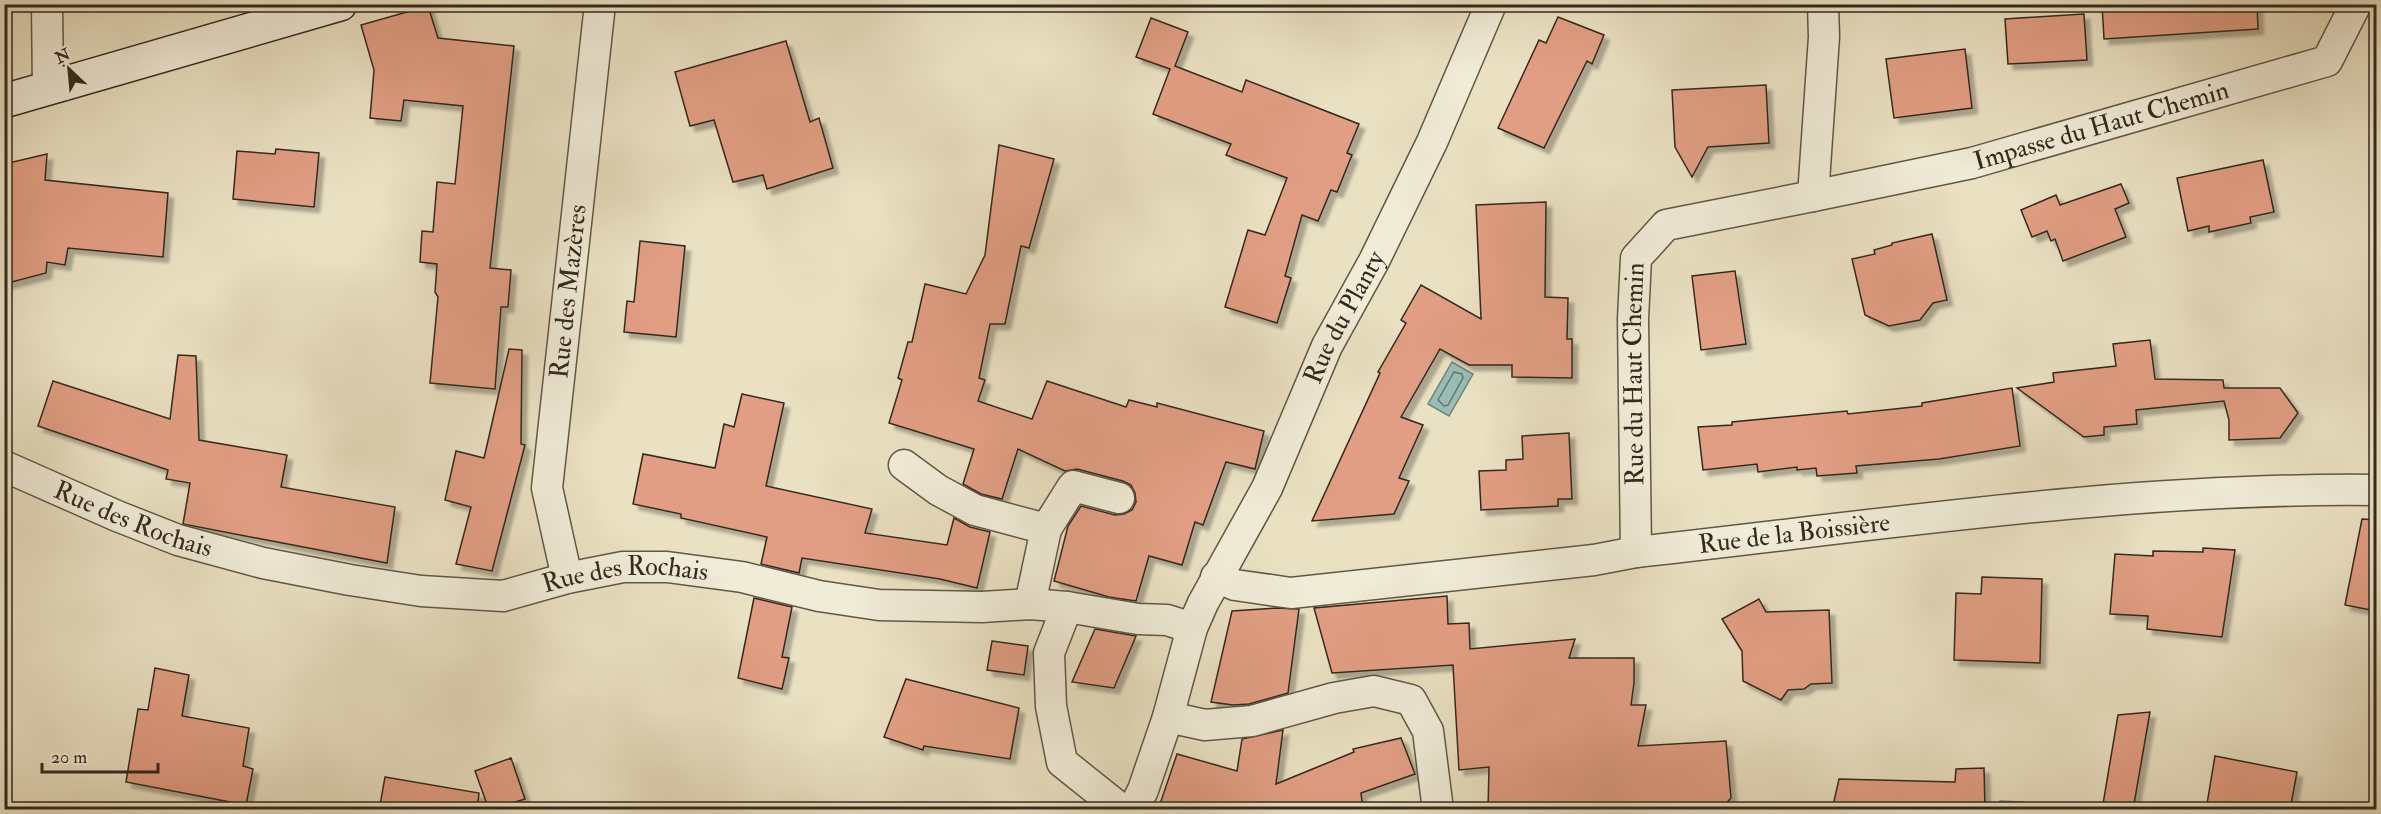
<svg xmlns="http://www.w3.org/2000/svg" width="2381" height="814" font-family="'IM FELL Double Pica',serif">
  <defs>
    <filter id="shadow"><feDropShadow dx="5.5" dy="5.5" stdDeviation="1.5" flood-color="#0004"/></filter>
  </defs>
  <rect width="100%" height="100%" fill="#eae1c3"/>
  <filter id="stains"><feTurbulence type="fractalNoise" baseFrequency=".00333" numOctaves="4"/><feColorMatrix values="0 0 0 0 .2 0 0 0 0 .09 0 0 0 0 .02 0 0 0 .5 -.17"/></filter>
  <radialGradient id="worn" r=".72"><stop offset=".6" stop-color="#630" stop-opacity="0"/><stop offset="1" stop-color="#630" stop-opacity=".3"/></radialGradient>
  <g fill="#98bdb6" stroke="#708279" stroke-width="1.5">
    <path d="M1452 362 1473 374 1449 416 1428 404Z"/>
    <path d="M2000 801 2023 802 2022 809H1999Z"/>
  </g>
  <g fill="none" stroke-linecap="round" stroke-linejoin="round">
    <path stroke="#66736a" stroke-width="1.5" d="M1454 372 1462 374 1463 378 1448 405 1444 406 1438 400Z"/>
  </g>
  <g fill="#e29e84" stroke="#33291e" stroke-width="1.5" filter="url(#shadow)">
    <path d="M2102 4H2257L2258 29 2104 39Z"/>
    <path d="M428 6 438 38 514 46 490 268 511 270 508 307H501L495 389 430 383 438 297 435 292 437 264 420 262 422 231 433 232 437 182 455 184 463 106 404 100 401 121 370 118 374 70 361 25Z"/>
    <path d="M2084 14 2087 60 2008 64 2005 19Z"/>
    <path d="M1558 17 1604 35 1592 64 1587 61 1544 148 1498 128 1539 40 1546 43Z"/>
    <path d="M1151 18 1188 32 1175 66 1242 92 1246 80 1359 124 1347 153 1352 155 1337 192 1331 190 1318 221 1302 215 1285 276 1291 278 1277 323 1225 307 1248 230 1265 235 1287 178 1226 155 1231 144 1153 114 1170 69 1136 57Z"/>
    <path d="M786 41 810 122 819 118 833 168 767 189 763 175 733 182 714 120 690 126 675 72Z"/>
    <path d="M1965 49 1972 108 1894 118 1886 59Z"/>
    <path d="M1766 85 1769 143 1708 147 1692 177 1675 147 1672 90Z"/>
    <path d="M999 145 1054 159 1029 248 1021 246 1005 324H990L979 378 985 380 978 401 1032 419 1047 381 1126 407 1129 400 1157 407V403L1264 431 1255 469 1226 462 1203 525 1195 522 1182 565 1149 556 1136 601 1109 597 1054 581 1068 526 1081 506 1115 515 1124 514 1132 510 1136 502 1135 493 1131 485 1123 481 1077 469 1065 471 1018 449 1002 499 981 494 963 484 974 449 889 423 902 380 898 378 908 342H912L925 284 966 294 985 255Z"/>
    <path d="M276 149 319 153 314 207 233 199 237 151 275 154Z"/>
    <path d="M47 154 45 180 168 193 163 257 68 248 65 265 47 262 46 273 4 284V164Z"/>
    <path d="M2263 160 2274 212 2250 217 2251 223 2209 232V226L2188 231 2177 178Z"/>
    <path d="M2121 184 2129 203 2115 209 2126 237 2063 261 2055 239 2051 241 2047 231 2032 237 2021 210 2056 195 2060 205Z"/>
    <path d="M1546 202 1545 297 1568 298 1567 339H1572V378L1512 377V365H1469L1440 349 1401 417 1423 425 1399 478 1409 481 1394 514 1312 521 1380 373 1378 372 1406 323 1401 320 1421 285 1481 319 1476 205Z"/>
    <path d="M1932 234 1947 300 1933 303 1920 320 1889 326 1865 315 1852 259 1875 254 1874 250 1892 245V243Z"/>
    <path d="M640 241 685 246 676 337 624 332 627 301 634 302Z"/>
    <path d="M1735 271 1746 344 1701 350 1692 276Z"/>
    <path d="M2150 340 2155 379 2223 380 2224 388H2280L2298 413 2280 438 2229 440V420L2224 401 2136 410 2137 424 2104 427V435L2084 437 2017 388 2054 382 2053 373 2116 366 2113 344Z"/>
    <path d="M509 349 522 350 521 444 525 445 492 571 456 564 471 507 445 500 456 451 484 458Z"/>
    <path d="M178 355 196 356 199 440 287 455 281 487 395 507 387 563 183 524 190 483 166 479 168 470 38 426 53 381 170 419Z"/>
    <path d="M2012 388 2020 446 1939 459 1856 466 1857 473 1817 476 1816 468 1797 470V467L1758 472 1757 464 1703 470 1698 427 1732 425V422L1847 411 1848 414 1922 406V403Z"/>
    <path d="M742 394 784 403 766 486 872 509 865 533 947 545 954 518 970 527 990 532 977 588 940 579 802 558 799 573 761 564 767 537 681 518V514L633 504 643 454 715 468 724 424 734 427Z"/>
    <path d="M1569 433 1572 499H1558V506L1481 510 1479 471 1506 470V460L1523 459 1522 436Z"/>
    <path d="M2362 519 2376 520V611L2345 605Z"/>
    <path d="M2203 548 2235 550 2222 637 2147 629 2148 616 2110 614 2115 554 2153 556V551L2203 552Z"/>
    <path d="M1982 577 2042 579 2040 663 1954 660 1956 593 1981 594Z"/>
    <path d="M1447 596 1448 624 1469 623 1470 649 1575 639 1569 658H1634V683L1631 705H1646L1638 746 1726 741 1731 798 1720 810H1675V807L1640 809V803L1562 805 1563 810H1488L1489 767 1459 770 1453 665 1332 673 1314 608Z"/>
    <path d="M754 598 792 607 782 657 789 658 782 689 738 678Z"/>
    <path d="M1759 599 1766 612 1829 610 1832 683 1811 684 1804 689 1788 690 1781 700 1743 681 1742 651 1722 619Z"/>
    <path d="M1276 608 1299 609 1288 693 1249 704 1233 705 1211 702 1232 611Z"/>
    <path d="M1095 629 1136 636 1114 688 1072 682Z"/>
    <path d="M992 641 1028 646 1024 675 987 670Z"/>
    <path d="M155 668 189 675 182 716 249 728 243 766 253 769 246 805 126 782 138 709 148 710Z"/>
    <path d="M906 679 1019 708 1010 759 924 746 923 750 884 737Z"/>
    <path d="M2150 712 2133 810H2102L2118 715Z"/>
    <path d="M1283 730 1276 784 1354 752 1353 749 1401 738 1415 774 1361 793 1363 810H1158L1177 754 1237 771 1242 739Z"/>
    <path d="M2215 756 2297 772 2290 810H2206Z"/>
    <path d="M511 758 525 799 489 810 475 771Z"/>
    <path d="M1984 768 1985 808 1832 810 1839 779 1955 782 1956 769Z"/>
    <path d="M385 777 479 793 477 810H399L380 805Z"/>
  </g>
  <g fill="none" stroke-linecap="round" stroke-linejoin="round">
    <defs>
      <g id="street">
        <path d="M47 4 48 89"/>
        <path id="s1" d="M1813 196 1972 163 2327 61 2356 4"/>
        <path d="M904 465 938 490 975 510 1046 529 1030 604"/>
        <path id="s2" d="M4 466 117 516 178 540 263 563 350 580 421 591 503 596 567 578 623 567H667L742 577 819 596 879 605 982 607 1030 604 1067 607 1138 619 1167 620 1192 628"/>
        <path d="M1046 529 1073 486 1119 498"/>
        <path id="s3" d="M1636 552 1633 319 1636 258 1666 225 1813 196 1824 37 1823 4"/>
        <path id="s4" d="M1216 577 1235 585 1291 593 1594 560 1636 552C1882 525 2129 487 2376 490"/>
        <path id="s5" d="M567 578 547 488 600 4"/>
        <path d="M1067 607 1049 653 1051 706 1062 762 1122 810"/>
        <path d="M1168 717 1205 725 1252 721 1334 698 1374 691 1411 700 1428 731 1438 810"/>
        <path id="s6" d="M1133 810 1143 790 1168 717 1192 628 1203 603 1267 488 1327 346 1374 261 1432 142 1491 4"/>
      </g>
      <path id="secondary" d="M4 101 340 4"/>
    </defs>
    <use href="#street" stroke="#615747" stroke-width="33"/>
    <use href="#secondary" stroke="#33291e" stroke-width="36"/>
    <use href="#street" stroke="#f1ecd8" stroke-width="30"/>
    <use href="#secondary" stroke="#f1ecd8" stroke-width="33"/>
  </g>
  <g text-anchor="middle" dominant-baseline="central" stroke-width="4.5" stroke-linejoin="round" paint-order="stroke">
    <g font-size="26" fill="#33291e" stroke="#f1ecd8">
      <text stroke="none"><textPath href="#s1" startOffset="297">Impasse du Haut Chemin</textPath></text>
      <text stroke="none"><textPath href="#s5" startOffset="290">Rue des Mazères</textPath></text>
      <text stroke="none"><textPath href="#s6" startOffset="538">Rue du Planty</textPath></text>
      <text stroke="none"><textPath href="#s3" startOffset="178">Rue du Haut Chemin</textPath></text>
      <text stroke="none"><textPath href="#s2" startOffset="140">Rue des Rochais</textPath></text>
      <text stroke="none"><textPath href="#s4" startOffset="584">Rue de la Boissière</textPath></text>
      <text stroke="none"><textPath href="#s2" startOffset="645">Rue des Rochais</textPath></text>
    </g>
  </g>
  <rect width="2381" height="814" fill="none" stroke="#eae1c3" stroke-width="24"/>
  <rect x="6" y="6" width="2369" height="802" fill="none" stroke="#33291e" stroke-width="3"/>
  <rect x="12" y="12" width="2357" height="790" fill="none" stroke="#33291e" stroke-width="1.5"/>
  <g transform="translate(69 69) rotate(334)" stroke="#f1ecd8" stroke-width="4.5" paint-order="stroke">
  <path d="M0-4.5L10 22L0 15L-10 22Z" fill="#33291e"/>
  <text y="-9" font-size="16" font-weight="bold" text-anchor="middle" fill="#33291e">N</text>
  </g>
  <path d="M42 763v9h116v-9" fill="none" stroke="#33291e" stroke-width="3"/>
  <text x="51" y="763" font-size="18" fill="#33291e" stroke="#f1ecd8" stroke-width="4.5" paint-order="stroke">20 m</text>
  <rect width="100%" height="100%" filter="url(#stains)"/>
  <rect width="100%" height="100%" fill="url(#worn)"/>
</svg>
